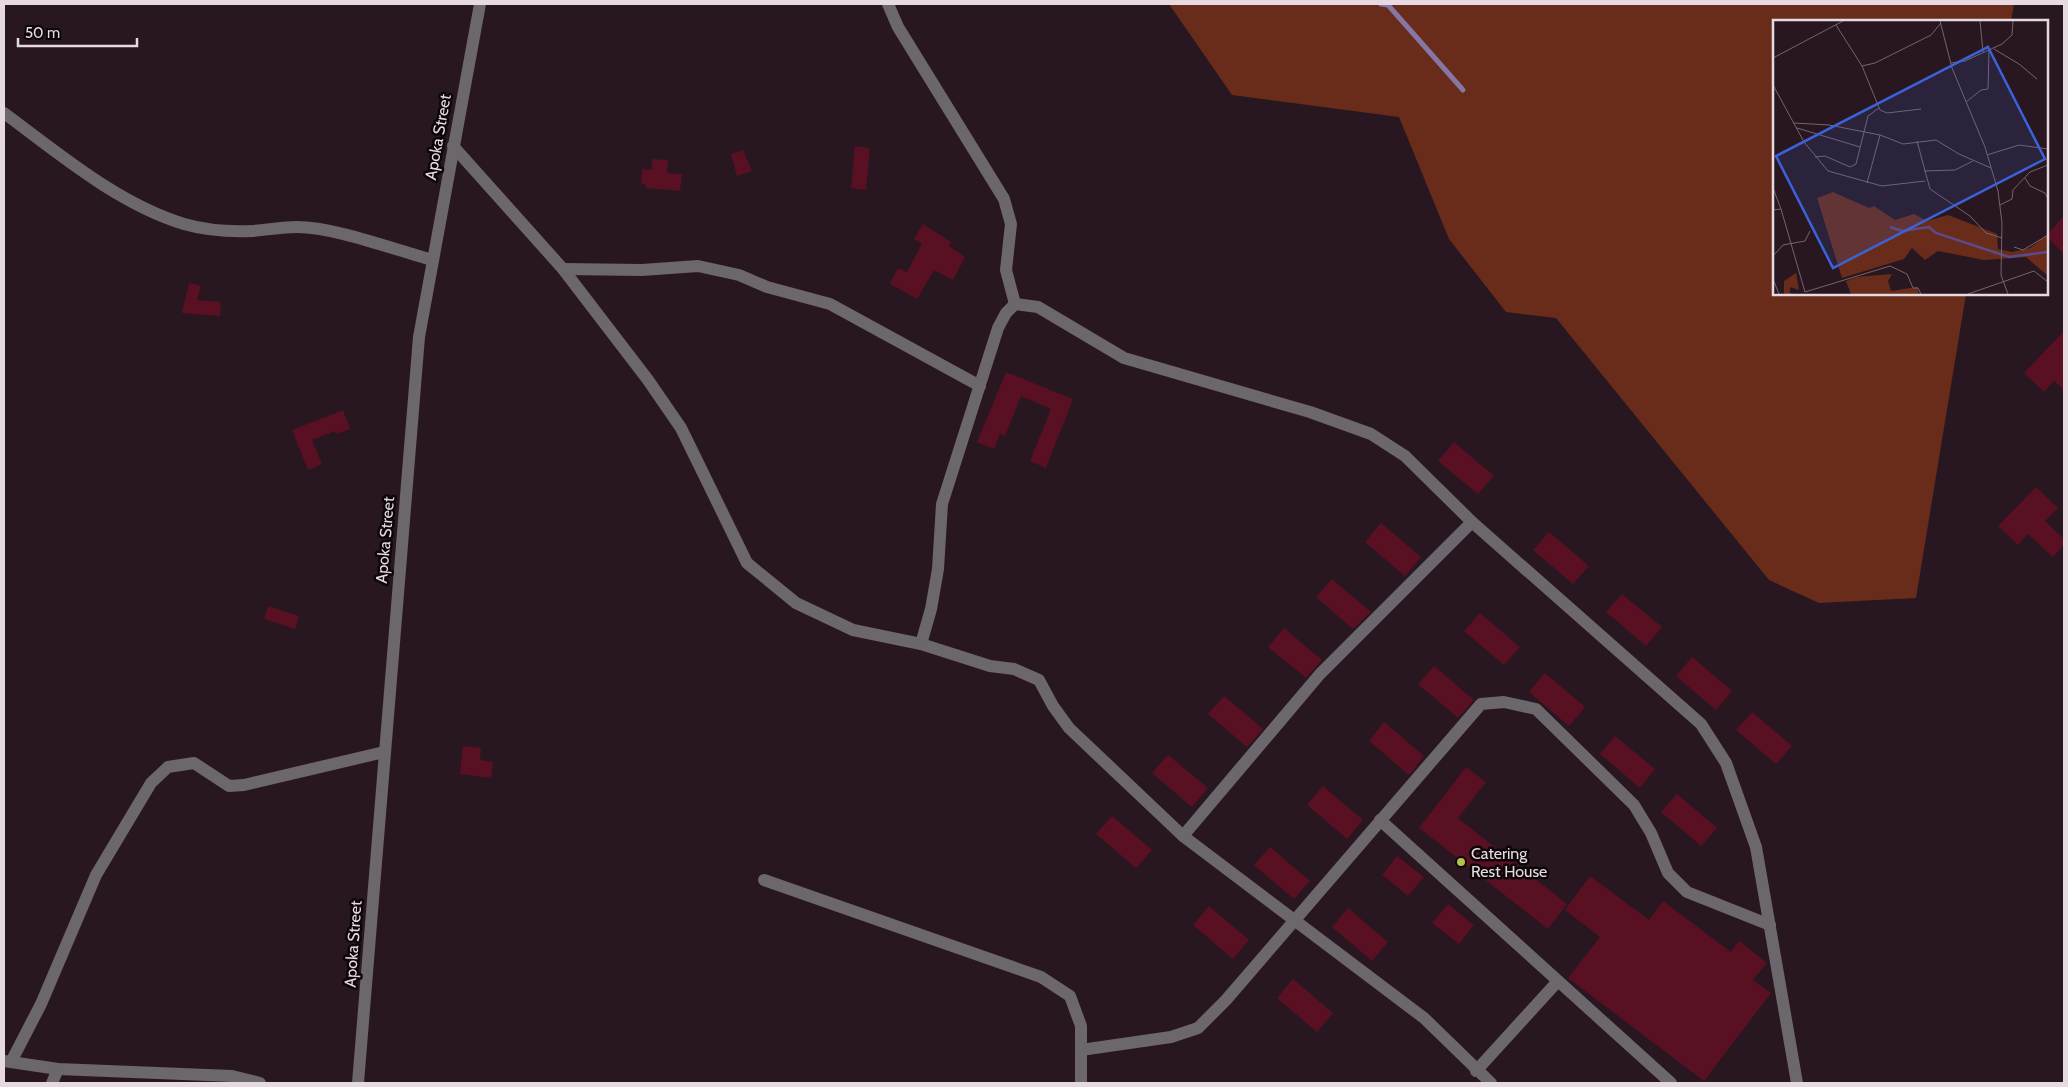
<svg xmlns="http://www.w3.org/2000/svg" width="2068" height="1087" font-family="Cabin,sans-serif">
  <rect width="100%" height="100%" fill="#281721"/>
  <path fill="#692c1a" d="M1169 4H2014L2011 21H1774V294H1966L1916 598 1819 603 1769 580 1556 318 1506 312 1449 239 1399 117 1232 95Z"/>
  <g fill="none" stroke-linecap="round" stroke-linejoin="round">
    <path stroke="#8576a5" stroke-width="5" d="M1381 4 1388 5 1463 90"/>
  </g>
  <g fill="#581022">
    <path d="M855 146 870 148 866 190 851 188Z"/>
    <path d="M743 150 752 171 737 176 731 154Z"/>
    <path d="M652 159 668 160 667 173 682 174 680 191 646 188 645 184 641 183 642 169 652 170Z"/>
    <path d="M2064 216V254L2047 237V235Z"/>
    <path d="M923 224 951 242 949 246 965 257 953 280 934 270 917 299 890 284 898 268 907 272 922 244 914 239Z"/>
    <path d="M189 283 201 286 197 300 221 302 220 316 182 313Z"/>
    <path d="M2064 331V390L2054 381 2044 392 2024 373Z"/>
    <path d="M1006 372 1073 399 1046 468 1030 461 1051 409 1021 396 1005 436 1000 434 994 449 977 442Z"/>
    <path d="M343 410 350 429 336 434 335 431 312 440 322 464 308 470 292 430Z"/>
    <path d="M1454 442 1494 476 1478 494 1438 461Z"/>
    <path d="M2036 487 2058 508 2045 521 2064 539V545L2053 557 2028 534 2018 545 1998 526Z"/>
    <path d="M1381 523 1421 557 1405 576 1365 542Z"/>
    <path d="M1549 532 1589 566 1573 584 1533 550Z"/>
    <path d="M1332 579 1371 612 1353 629 1316 597Z"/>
    <path d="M1622 594 1662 627 1646 646 1606 612Z"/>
    <path d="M268 606 299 616 295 629 264 619Z"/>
    <path d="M1480 613 1520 647 1504 665 1464 631Z"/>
    <path d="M1284 628 1322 660 1306 678 1268 647Z"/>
    <path d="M1692 657 1732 691 1716 710 1676 676Z"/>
    <path d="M1434 666 1474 700 1458 718 1418 684Z"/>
    <path d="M1545 673 1585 707 1569 726 1529 692Z"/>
    <path d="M1224 696 1263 729 1247 747 1208 714Z"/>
    <path d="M1752 712 1792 746 1776 764 1736 730Z"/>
    <path d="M1384 722 1424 756 1409 775 1369 741Z"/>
    <path d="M1615 736 1655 769 1640 788 1600 754Z"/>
    <path d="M463 746 481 748 480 760 493 762 491 778 460 774Z"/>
    <path d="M1168 755 1208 788 1192 807 1152 773Z"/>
    <path d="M1466 767 1486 782 1458 818 1567 904 1548 929 1419 828Z"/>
    <path d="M1323 786 1363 820 1347 839 1307 805Z"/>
    <path d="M1677 794 1717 828 1701 846 1661 812Z"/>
    <path d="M1112 816 1152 850 1136 868 1096 834Z"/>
    <path d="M1270 847 1310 881 1294 899 1254 865Z"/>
    <path d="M1397 856 1424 877 1408 896 1382 875Z"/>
    <path d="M1590 876 1649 920 1663 901 1731 952 1739 941 1767 963 1753 980 1771 993 1704 1081 1568 978 1600 937 1565 910Z"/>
    <path d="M1448 904 1474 925 1459 944 1432 923Z"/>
    <path d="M1209 906 1249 940 1233 959 1193 925Z"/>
    <path d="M1348 908 1388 942 1372 961 1332 927Z"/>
    <path d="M1293 979 1333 1013 1317 1032 1277 998Z"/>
  </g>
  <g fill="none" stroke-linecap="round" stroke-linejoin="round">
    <g stroke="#6c666d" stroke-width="12">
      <path d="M888 4 898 27 1004 199 1011 224 1006 270 1015 304"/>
      <path d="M4 113C58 153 118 204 184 224 205 230 230 232 252 231 267 230 282 227 297 227 335 227 395 250 433 260"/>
      <path d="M453 146 563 269 648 380 681 428 747 563 796 603 853 630 921 644 990 666 1014 669 1039 680 1053 706 1069 728 1183 836 1424 1018 1491 1083"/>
      <path d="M563 269 642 270 698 266 739 275 767 287 830 304 980 386"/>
      <path d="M1015 304 1038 307 1124 358 1310 412 1371 434 1405 456 1472 522 1701 724 1726 763 1756 847 1797 1083"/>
      <path d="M921 644 931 609 938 569 942 504 998 328 1006 313 1015 304"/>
      <path d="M1380 820 1671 1083"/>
      <path d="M1183 836 1320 674 1472 522"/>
      <path d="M764 880 1041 977 1070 996 1081 1026V1083"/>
      <path d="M1081 1050 1171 1037 1198 1028 1226 1000 1481 704 1504 702 1536 709 1634 805 1651 833 1668 873 1687 892 1770 925"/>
      <path d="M4 1061 58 1069 232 1076 260 1083"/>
      <path d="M11 1062 41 1004 96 875 151 783 168 767 194 763 229 786 244 785 384 752"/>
      <path d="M1476 1071 1558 981"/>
      <path d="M52 1083 58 1069"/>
      <path d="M358 1083 419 337 480 4"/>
    </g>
  </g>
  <circle fill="#b6c149" stroke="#0c0609" stroke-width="2" cx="1461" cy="862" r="5"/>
  <g text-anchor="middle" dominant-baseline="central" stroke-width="5" stroke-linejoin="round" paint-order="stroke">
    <g font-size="16" fill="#e6dae0" stroke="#0c0609">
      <text transform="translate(438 137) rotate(-80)">Apoka Street</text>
      <text transform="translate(385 540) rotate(-85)">Apoka Street</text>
      <text transform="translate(353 944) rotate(-86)">Apoka Street</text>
    </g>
    <g font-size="16" fill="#e6dae0" stroke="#0c0609" text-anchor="start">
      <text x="1471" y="853">Catering<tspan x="1471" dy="18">Rest House</tspan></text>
    </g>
  </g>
  <g transform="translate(1773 20)">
    <rect width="275" height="275" fill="#281721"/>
    <path d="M60 172 96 188 101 186 122 200 141 194 154 201 175 195 224 214 225 229 239 232 257 228 275 214V256L253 237 211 240 165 231 152 240 139 228 131 239 69 258 44 178ZM23 253 26 270 17 267V273L20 274H11V261ZM119 254 115 261 118 271 144 267 146 274H78L73 261 84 257Z" fill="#692c1a"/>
    <path fill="none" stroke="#5c4b8c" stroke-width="2.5" d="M117 207 129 211 156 207 163 213 236 237 275 232"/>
    <path fill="none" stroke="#74656d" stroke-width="1" d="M167 1 179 48 212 127 225 171 229 203 228 255 235 274M207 1 210 32M63 5 89 46 107 90 114 93 148 89M221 29 246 44 264 59M0 38 70 1M178 43 192 41 229 24 239 15 240 1M89 46 102 43 158 15 168 3M0 65 31 122 55 151 109 166 152 161M193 82 208 70 215 69 216 31M21 103 56 105 107 115 130 124 163 120 186 134 218 148M24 108 87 127M144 121 157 169 197 196 213 213 229 218M214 135 246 125 275 129M42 137 52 136 77 147 83 144 95 96 106 88M151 151 182 150 200 141M252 158 257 166 272 173 275 179M94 163 107 115M0 168 8 189M227 185 239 179 240 170 257 152 275 145M0 190 8 189 32 272M241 227 250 230 275 215M0 236 10 225 32 221 37 211M0 259 6 274M32 272 117 246 134 254 140 268H145L148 274M195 274 261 251 275 262"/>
    <path fill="#3b63d9" fill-opacity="0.15" stroke="#3b63d9" stroke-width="2.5" d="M215 27 272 139 60 248 3 136Z"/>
    <rect width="275" height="275" fill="none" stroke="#e6dae0" stroke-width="2.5"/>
  </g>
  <rect width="2068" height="1087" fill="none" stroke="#e6dae0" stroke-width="10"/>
  <path d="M18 38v8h119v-8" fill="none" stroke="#e6dae0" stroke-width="2.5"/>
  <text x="25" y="38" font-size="15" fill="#e6dae0" stroke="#0c0609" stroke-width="4" paint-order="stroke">50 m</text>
</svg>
